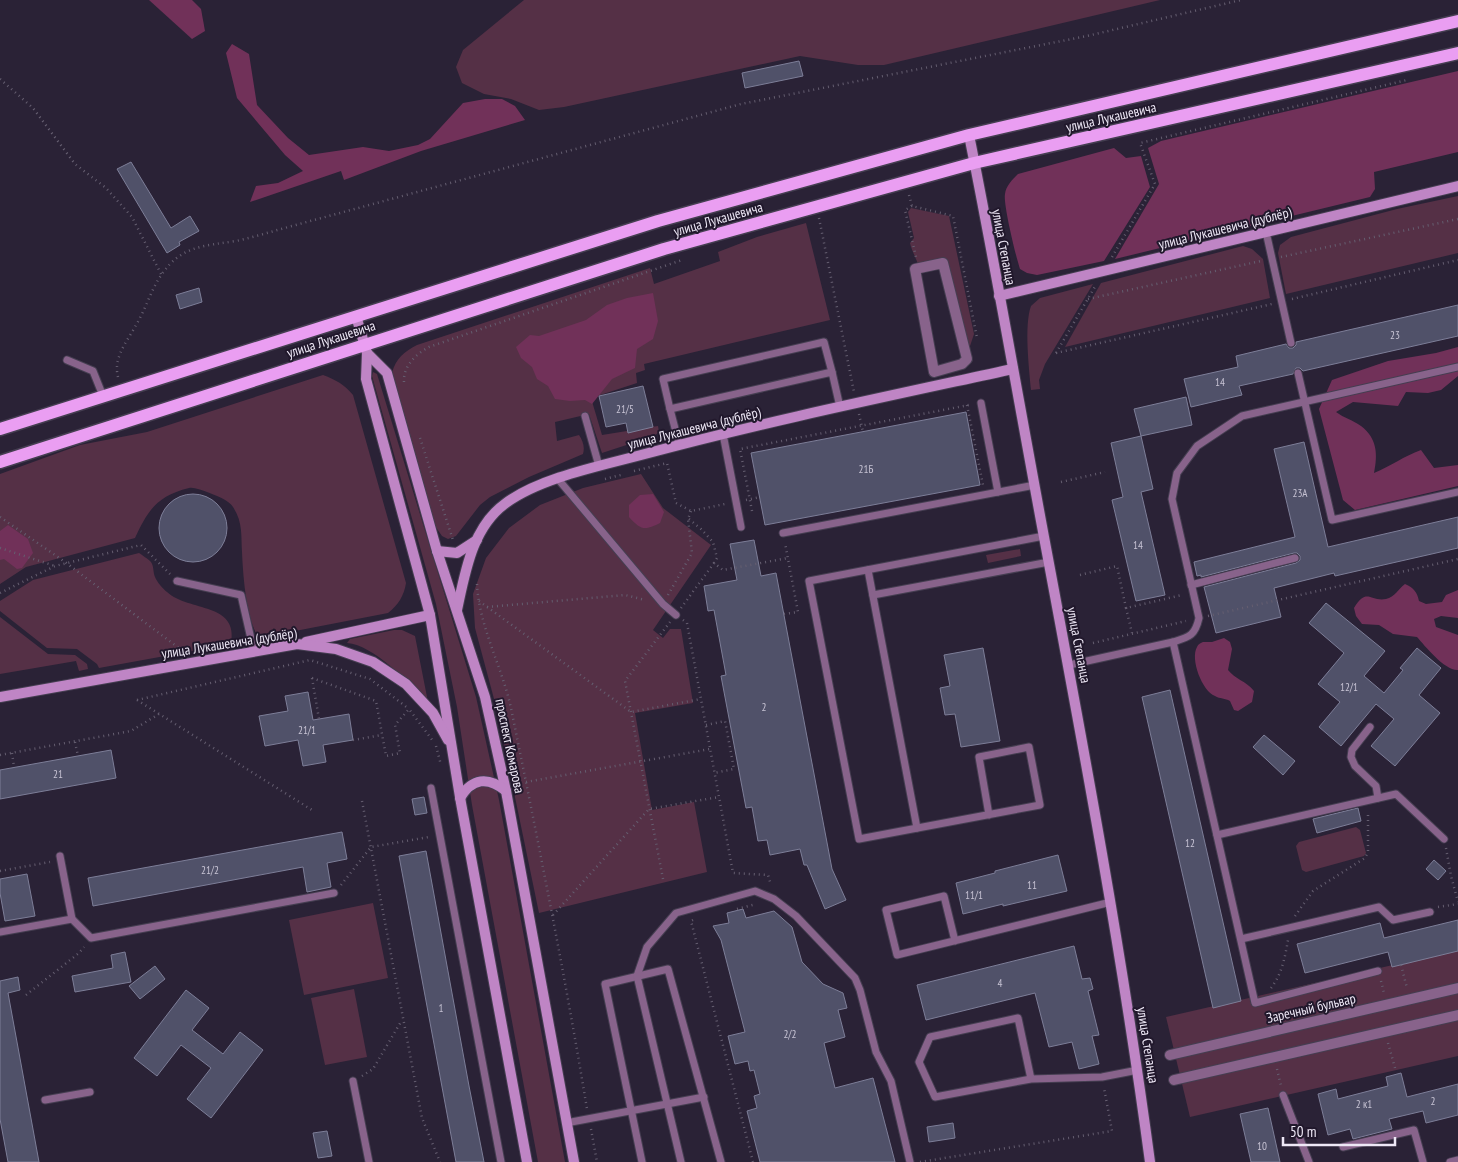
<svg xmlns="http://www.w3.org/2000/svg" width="1458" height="1162" font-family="'PT Sans Narrow',sans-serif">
  <rect width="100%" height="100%" fill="#2a2236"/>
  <g fill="#553046">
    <path d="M524 0H1160L884 65H858L800 56 564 107 539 110 511 99 484 94 462 83 456 67 463 50Z"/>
    <path d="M1458 196V253L1286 294 1278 253 1280 245 1291 237 1397 209Z"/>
    <path d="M911 208 949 216 974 334 969 349 944 264 919 268C917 259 912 252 910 243L914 238 908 212Z"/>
    <path d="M806 223 830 320 644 364 645 370 636 373 637 383 591 398 602 435 658 426 659 432 654 436 602 453 589 414 555 422 557 441 579 435C583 441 585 447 583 454L529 477 490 497 480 505 456 536 448 539 442 536 435 526 392 373C396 358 404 352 417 345L650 268 654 284 720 261 718 252 757 237Z"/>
    <path d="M1243 246 1252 249 1263 259 1270 298 1065 347 1101 283Z"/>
    <path d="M1093 284 1045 364 1039 380 1040 389 1031 390C1029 368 1024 325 1031 306L1040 298Z"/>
    <path d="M373 372 377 374 476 697 499 800 565 1162H538L472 805 457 707 436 604 372 376Z"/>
    <path d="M323 375C336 380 344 384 353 395L406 583C404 596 398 605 388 613L259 638C246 619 243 575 242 552 241 536 243 522 233 507 229 500 215 495 207 492 201 490 194 487 189 488 157 496 148 510 135 538L26 567 0 584V474L80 445 147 432Z"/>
    <path d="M641 474 663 508 711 545 653 630 663 638 670 629H681L693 703 635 713 652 810 694 802 707 872 539 913 497 710 475 628 473 594 486 558 509 528 540 505 583 488Z"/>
    <path d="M1020 549 1021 556 988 563 986 555Z"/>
    <path d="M139 553C142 555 148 559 151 562 154 566 153 573 155 577 157 582 163 589 167 592 189 612 239 602 231 644L99 668 97 664 77 649 47 648 0 611V601L33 580Z"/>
    <path d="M0 617 48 654 75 655 87 664 88 669 79 671 76 661 0 674Z"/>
    <path d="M394 630H402L415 636 428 702C409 683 374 645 347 643L350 639Z"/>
    <path d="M1356 827 1360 830 1366 853 1364 856 1306 872 1302 870 1296 846 1299 842Z"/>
    <path d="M373 903 388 978 304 995 289 920Z"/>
    <path d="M1458 950V1056L1190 1117 1166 1017Z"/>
    <path d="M354 989 367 1057 325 1065 311 998Z"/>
  </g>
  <g fill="#713159">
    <path d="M149 0H192L201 9 205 31 192 39Z"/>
    <path d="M232 44 249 54 257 105 288 138 309 155 363 147 389 151 418 145 430 139 463 103 485 99H502L515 106 525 120 421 151 344 180 341 171 250 202 256 186 278 183 303 171 285 155 237 98 226 53Z"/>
    <path d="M1458 71V152L1374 172 1375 189 1370 197 1115 259 1159 184 1148 148 1161 141Z"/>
    <path d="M1114 148 1126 158 1141 156 1150 187 1104 261 1037 275 1027 273 1020 269C1016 257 1003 204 1005 194 1006 186 1012 180 1018 174Z"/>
    <path d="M653 293 658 321 653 339 637 349 635 368 612 379 592 404 585 400 570 401 555 399 548 386 537 379 532 367 521 358 516 347 530 335 539 336 586 320 607 305 627 298Z"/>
    <path d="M1458 347V376L1441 390 1428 393 1406 392 1398 406 1353 402 1336 412C1344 418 1353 420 1361 426 1377 438 1378 454 1374 473 1391 466 1404 456 1421 450L1434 468 1458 465V486L1355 510 1343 500 1319 409 1332 380 1388 361 1436 353Z"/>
    <path d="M653 494 664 512 660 523C644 531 641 530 629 517V505L640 495Z"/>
    <path d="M8 525 28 539 33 553 22 568 17 569 4 559 0 560V531Z"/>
    <path d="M1405 584C1414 588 1417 592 1419 601L1426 604 1442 602 1446 595 1458 590V618L1441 616 1434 619 1436 627 1458 635V670C1445 671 1425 646 1417 637L1393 634 1379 625 1362 624 1356 616 1354 608C1367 587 1370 602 1386 599 1395 597 1398 589 1405 584Z"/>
    <path d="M1224 638 1230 642 1232 649 1228 670C1235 679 1246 681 1254 691L1252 702 1238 711 1234 710 1230 701C1225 698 1220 699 1215 696 1202 691 1190 659 1197 647 1198 644 1201 643 1203 642H1212Z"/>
  </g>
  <g fill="#505169" stroke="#7d7e98">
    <path d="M799 61 803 76 745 88 742 73Z"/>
    <path d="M131 162 171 228 190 216 199 231 179 242 180 245 167 253 117 169Z"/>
    <path d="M199 288 202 302 180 309 176 295Z"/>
    <path d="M1458 305V336L1303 371 1300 368H1296L1293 374 1239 386 1242 395 1191 407 1184 379 1238 367 1236 356 1286 344 1289 348H1293L1296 345V342Z"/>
    <path d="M643 386 653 427 628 433 626 423 606 427 599 396Z"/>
    <path d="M1186 397 1192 425 1141 436 1134 409Z"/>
    <path d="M966 412 980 485 765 525 751 453Z"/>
    <path d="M1141 436 1153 489 1141 492 1165 595 1136 601 1112 500 1123 497 1111 443Z"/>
    <path d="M1304 442 1328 547 1458 517V548L1335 576 1334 573 1274 588 1281 617 1216 633 1204 587 1296 563 1300 560V556L1297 553H1294L1201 577V575L1197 576 1194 562 1295 537 1274 449Z"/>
    <circle cx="193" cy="528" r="34"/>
    <path d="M754 540 761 576 776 573 832 869 846 900 825 909 807 865H804L800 849 770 855 767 840 758 841 752 807 746 808 721 676 726 675 714 610 708 611 704 586 737 580 730 544Z"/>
    <path d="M1326 603 1385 651 1364 676 1384 693 1403 670 1400 668 1417 648 1441 668 1419 695 1440 713 1395 766 1371 746 1394 719 1376 704 1341 746 1319 727 1340 702 1318 684 1344 653 1309 623Z"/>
    <path d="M983 648 1000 741 961 747 955 714 945 715 940 688 950 686 944 655Z"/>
    <path d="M1170 690 1241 1001 1213 1008 1142 697Z"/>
    <path d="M308 692 313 720 349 714 353 740 323 745 326 762 303 766 298 740 265 746 259 716 288 711 285 696Z"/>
    <path d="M1264 735 1295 761 1283 775 1253 747Z"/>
    <path d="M111 750 116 778 0 799V770Z"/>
    <path d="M424 797 427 813 415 815 412 799Z"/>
    <path d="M1358 808 1361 821 1317 833 1313 819Z"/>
    <path d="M342 832 347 859 327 863 331 887 307 892 303 867 93 906 88 878Z"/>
    <path d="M426 851 469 1086 484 1162H456L399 856Z"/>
    <path d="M1058 855 1067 891 1003 906V904L963 914 956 883 995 873V871Z"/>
    <path d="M1434 860 1446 871 1438 880 1426 869Z"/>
    <path d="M27 874 35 916 5 921 0 893V879Z"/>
    <path d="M743 909 746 918 774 911 792 927 802 962 823 984 843 993 847 1008 838 1010 845 1037 824 1043 835 1088 873 1078 895 1162H760L747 1111 757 1108 754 1096 760 1094 754 1070 750 1071 748 1061 735 1064 728 1036 745 1032 721 940 713 926 729 923 727 913Z"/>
    <path d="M1458 920V951L1392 967 1388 952 1305 973 1297 944 1380 923 1384 938Z"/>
    <path d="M1074 946 1082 979 1090 978 1093 989 1088 991 1099 1035 1092 1036 1099 1064 1079 1069 1072 1042 1049 1047 1035 993 926 1020 917 985Z"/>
    <path d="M125 952 131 982 75 992 72 976 113 968 111 955Z"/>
    <path d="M155 966 165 979 140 999 129 986Z"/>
    <path d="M18 977 20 990 8 993 39 1162H8L0 1119V981Z"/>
    <path d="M186 990 209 1008 192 1030 223 1054 240 1032 263 1050 211 1118 187 1099 211 1068 181 1045 157 1076 134 1058Z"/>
    <path d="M1401 1073 1407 1097 1458 1084V1115L1426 1123 1423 1111 1389 1119 1392 1129 1353 1139 1350 1129 1328 1135 1318 1094 1336 1089 1338 1099 1388 1086 1386 1077Z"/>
    <path d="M1268 1108 1280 1162H1251L1240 1114Z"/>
    <path d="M953 1123 955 1138 929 1142 927 1127Z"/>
    <path d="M327 1131 332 1156 318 1158 313 1133Z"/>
  </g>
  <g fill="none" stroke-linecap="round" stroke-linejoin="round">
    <defs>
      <g id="lane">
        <path d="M1266 232 1291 343"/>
        <path d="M67 360 93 371 103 396"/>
        <path d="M1298 373 1332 520 1458 492"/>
        <path d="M981 403 998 492"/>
        <path d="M670 409 663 379 824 342 832 372"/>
        <path d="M585 416 599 466"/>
        <path d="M723 434 741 527"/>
        <path d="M679 444 670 409 832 372 840 407"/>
        <path d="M558 479 663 604 676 615"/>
        <path d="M783 533 1035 485"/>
        <path d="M868 570 917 828"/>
        <path d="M177 581 241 595 254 652"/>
        <path d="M1191 585 1295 558"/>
        <path d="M873 595 1049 562"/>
        <path d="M1173 642 1255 1003 1378 971"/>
        <path d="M1069 665 1173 642C1189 637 1195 636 1199 618L1172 499 1177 473 1197 446 1242 416 1458 367"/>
        <path d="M1370 727 1352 750 1351 757 1355 766 1376 786 1378 798"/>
        <path d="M431 788 501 1162"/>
        <path d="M989 815 979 757 1029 747 1040 805 859 839 809 581 1044 536"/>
        <path d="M1217 835 1396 794 1444 839"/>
        <path d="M72 919 91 938 334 893"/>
        <path d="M0 932 72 919 60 856"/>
        <path d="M1241 939 1379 907 1393 920 1430 912"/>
        <path d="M955 941 944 896 886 910 897 955 1111 902"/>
        <path d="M1031 1079 1018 1018 930 1037 919 1062 935 1097 1031 1079 1102 1077 1138 1070"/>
        <path d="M353 1081 369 1162"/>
        <path d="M1283 1095 1309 1162"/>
        <path d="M45 1100 90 1092"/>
        <path d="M566 1123 704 1097"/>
        <path d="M1343 1147 1414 1130 1423 1162"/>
        <path d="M642 1162 605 984 668 969 721 1162"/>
        <path d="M681 1162 637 976 647 947 676 913 755 891 774 899 796 916 855 978 860 990 876 1052 891 1081 910 1162"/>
        <path d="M1450 1162 1458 1160"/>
      </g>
      <g id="street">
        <path d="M943 263 967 359 962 364 934 372 915 269Z"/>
        <path d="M1170 1055 1458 988"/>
        <path d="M1174 1080 1458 1015"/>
      </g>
      <g id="secondary">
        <path d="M969 135C996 269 1019 403 1044 537 1083 745 1122 952 1150 1162"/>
        <path d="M999 296 1458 186"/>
        <path d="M356 316 367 353 366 379 430 615 461 803 527 1162"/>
        <path d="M367 353 387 373 437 551 485 697 506 791 574 1162"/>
        <path d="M437 551 457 553 477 540"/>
        <path d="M457 610C465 573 472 527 506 503 540 478 600 466 641 455 763 422 889 396 1013 369"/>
        <path d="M306 642 430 615"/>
        <path d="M0 697 297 644 336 649 373 662 406 684 433 713 448 740"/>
        <path d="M460 798C472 778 488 776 506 791"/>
      </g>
      <g id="primary">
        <path d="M0 429 658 221 969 135 1458 21"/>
        <path d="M0 462 664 249 974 163 1458 53"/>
      </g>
    </defs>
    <use href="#lane" stroke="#453e51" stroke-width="9"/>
    <use href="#street" stroke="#453e51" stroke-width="12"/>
    <use href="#secondary" stroke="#453e51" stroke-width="12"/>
    <use href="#primary" stroke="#453e51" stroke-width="15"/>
    <g stroke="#655e70" stroke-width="2.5" stroke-dasharray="1 4" stroke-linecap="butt">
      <path d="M0 79 33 108 75 164 106 188 132 217 161 274"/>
      <path d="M909 195 912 206 953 216 977 338"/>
      <path d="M912 206 905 210 916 257"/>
      <path d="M819 218 854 392"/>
      <path d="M1112 257 1155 184 1140 143 1407 80"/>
      <path d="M1281 257 1458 219"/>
      <path d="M1088 299 1261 261"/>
      <path d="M1292 299 1458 260"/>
      <path d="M1056 353 1096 285"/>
      <path d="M1056 353 1272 304"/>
      <path d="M118 377C113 357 127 342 136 325 146 309 151 289 162 274 182 245 205 246 236 241 255 237 273 231 292 226L741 104 1087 36 1241 0"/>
      <path d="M404 382C403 366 416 354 429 347L682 260"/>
      <path d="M967 405 983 485"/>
      <path d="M859 414 863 432"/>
      <path d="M420 438 453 540"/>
      <path d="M634 471 667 463 676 503 691 511 725 504"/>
      <path d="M605 479 621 475"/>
      <path d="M1061 482 1105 472"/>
      <path d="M746 500 760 497"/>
      <path d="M752 511 740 449 969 405"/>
      <path d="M0 517 65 562 184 652"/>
      <path d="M689 519 701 529 713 542 717 558 714 563"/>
      <path d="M0 548 55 566"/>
      <path d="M1080 575 1117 566 1126 608 1182 595"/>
      <path d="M477 584C479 626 502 667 511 708 538 841 565 975 587 1109"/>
      <path d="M0 593 55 566 141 545 170 574"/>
      <path d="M668 595 692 553 688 519 691 511"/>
      <path d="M479 601 631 712 701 699"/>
      <path d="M487 607 625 595 645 600"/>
      <path d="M681 608 714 563 723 570 788 558"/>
      <path d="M1126 608 1132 633"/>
      <path d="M784 614 798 612 785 543"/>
      <path d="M1208 616 1458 559"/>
      <path d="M683 620 687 623 733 873 768 875 771 885"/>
      <path d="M1093 643 1186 621"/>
      <path d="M312 678 376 701 386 756 400 753 395 725 409 709 433 741"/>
      <path d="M312 678 319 719"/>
      <path d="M137 700 310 660 370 679 409 709"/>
      <path d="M137 700 312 810"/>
      <path d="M706 725 725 721 734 769 714 773"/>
      <path d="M353 740 382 735"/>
      <path d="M75 742 78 756"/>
      <path d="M436 746 441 765"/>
      <path d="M12 753 14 767"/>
      <path d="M0 755 131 731 159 714"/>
      <path d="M526 782 710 749"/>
      <path d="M362 801 422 1118 440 1162"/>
      <path d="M1446 848 1451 876 1458 902"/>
      <path d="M0 871 50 862"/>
      <path d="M663 879 625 681 670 622"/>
      <path d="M341 885 371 847 429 837"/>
      <path d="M1438 907 1458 904"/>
      <path d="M737 909 756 904"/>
      <path d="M553 915 649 809 719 797"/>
      <path d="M1295 916 1313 891 1365 858 1368 852V812"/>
      <path d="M693 920 691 921 753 1162"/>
      <path d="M1401 965 1407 988"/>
      <path d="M1381 981 1384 993"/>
      <path d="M1271 988C1282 974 1285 957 1288 940"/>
      <path d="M26 995 79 953 84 947"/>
      <path d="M1388 1043 1395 1068"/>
      <path d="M1277 1069 1281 1086"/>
      <path d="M362 1076 373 1069 402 1020"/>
      <path d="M591 1129 597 1162"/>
      <path d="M920 1162 1112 1131 1104 1088"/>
    </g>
    <use href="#lane" stroke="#88638b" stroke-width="7"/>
    <use href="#street" stroke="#88638b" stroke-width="10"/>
    <use href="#secondary" stroke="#bf85c5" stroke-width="10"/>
    <use href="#primary" stroke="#ea9ef2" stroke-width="12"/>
  </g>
  <g text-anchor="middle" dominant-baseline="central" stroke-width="4" stroke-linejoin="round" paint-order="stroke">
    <g font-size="11" fill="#c6c2d3">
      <text x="1395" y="335">23</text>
      <text x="1220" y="382">14</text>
      <text x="625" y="409">21/5</text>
      <text x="866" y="469">21Б</text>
      <text x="1300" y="493">23А</text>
      <text x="1138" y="545">14</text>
      <text x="1349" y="687">12/1</text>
      <text x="764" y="707">2</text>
      <text x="307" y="730">21/1</text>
      <text x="58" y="774">21</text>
      <text x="1190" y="843">12</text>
      <text x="210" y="870">21/2</text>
      <text x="1032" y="885">11</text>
      <text x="974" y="895">11/1</text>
      <text x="1000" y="983">4</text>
      <text x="441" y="1008">1</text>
      <text x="790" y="1034">2/2</text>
      <text x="1433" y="1101">2</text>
      <text x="1364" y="1104">2 к1</text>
      <text x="1262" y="1146">10</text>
    </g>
    <g font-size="14" fill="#eee8f6" stroke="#21182c">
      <text transform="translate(1111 117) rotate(-13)">улица Лукашевича</text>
      <text transform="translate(718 219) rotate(-16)">улица Лукашевича</text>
      <text transform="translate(1225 228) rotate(-14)">улица Лукашевича (дублёр)</text>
      <text transform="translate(1004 247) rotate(79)">улица Степанца</text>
      <text transform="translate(331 339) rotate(-18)">улица Лукашевича</text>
      <text transform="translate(694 428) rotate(-14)">улица Лукашевича (дублёр)</text>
      <text transform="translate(229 643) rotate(-9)">улица Лукашевича (дублёр)</text>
      <text transform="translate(1079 645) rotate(79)">улица Степанца</text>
      <text transform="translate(510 746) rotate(78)">проспект Комарова</text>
      <text transform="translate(1311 1008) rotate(-13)">Заречный бульвар</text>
      <text transform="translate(1148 1045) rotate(81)">улица Степанца</text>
    </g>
  </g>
  <path d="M1283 1137v8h112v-8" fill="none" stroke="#eee8f6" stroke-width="2.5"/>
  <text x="1290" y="1137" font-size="15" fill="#eee8f6" stroke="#21182c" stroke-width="4" paint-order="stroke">50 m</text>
</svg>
